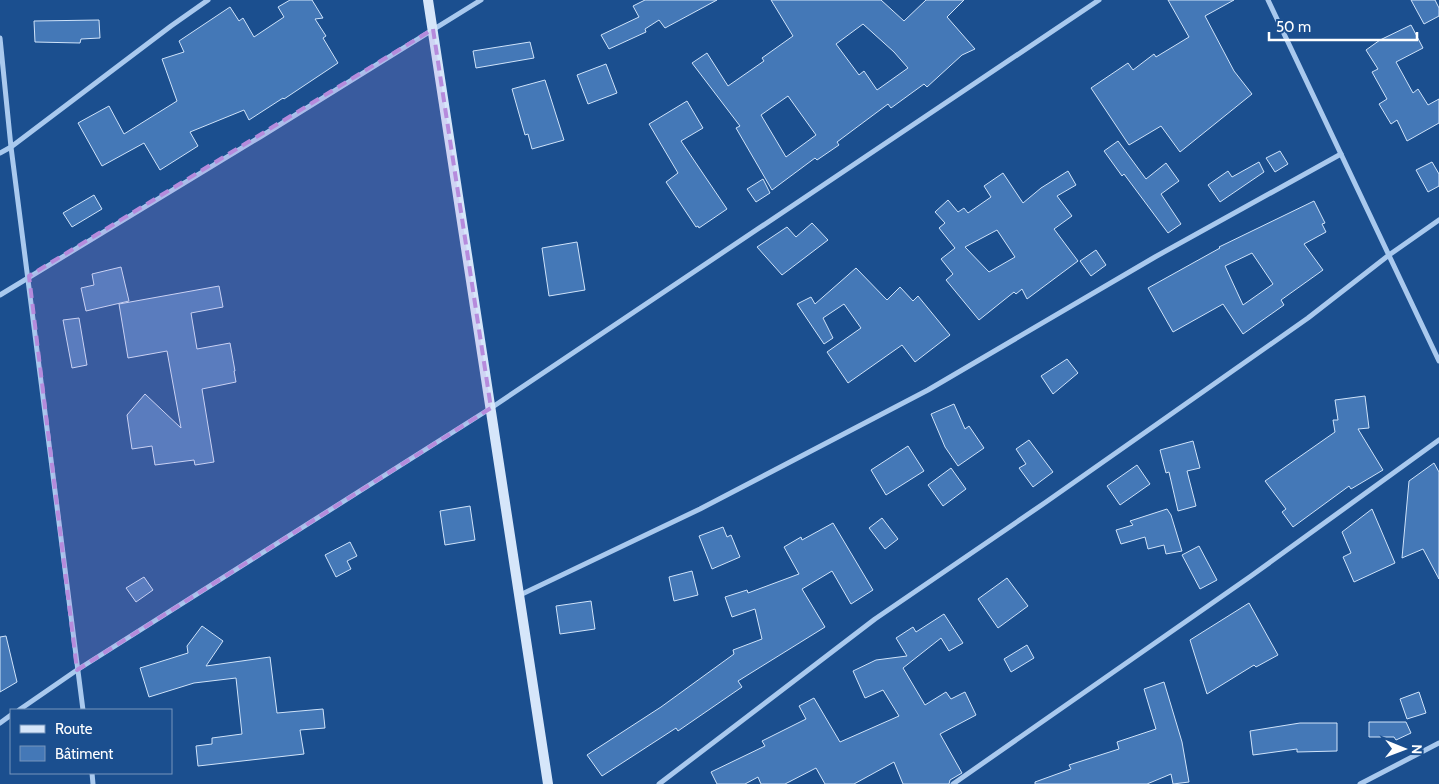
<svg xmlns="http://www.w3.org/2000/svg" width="1439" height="784" font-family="Cabin,sans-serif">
  <rect width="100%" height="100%" fill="#1b4f8f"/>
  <g fill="#4478b7" stroke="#cfe3fa" fill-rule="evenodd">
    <path d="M290 0H312L323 18 315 19 326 36 323 38 338 63 284 99 283 98 249 120 244 110 190 132 198 146 160 170 144 143 102 166 78 123 109 106 124 134 177 101 162 59 184 52 179 41 230 7 239 21 243 18 254 37 284 17 278 7Z"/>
    <path d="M645 0H717L665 28 659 20 645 29 646 32 609 49 601 35 639 17 633 6Z"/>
    <path d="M771 0H881L904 21 926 0H964L947 17 975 49 962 55 927 87 924 84 891 108 888 104 837 142 839 145 817 160 815 158 772 190 736 128 740 126 692 63 707 53 728 86 764 61 762 58 793 36ZM863 24 894 52 908 68 877 90 864 71 859 75 836 44ZM788 96 816 135 786 157 761 115Z"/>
    <path d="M1168 0H1234L1205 16 1234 71 1252 94 1180 152 1161 126 1129 145 1091 88 1128 63 1133 70 1154 54 1156 57 1189 37Z"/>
    <path d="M1411 0H1435L1439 8V16L1424 24Z"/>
    <path d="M99 20 100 38 81 39 80 43 35 42 34 21Z"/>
    <path d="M1411 25 1423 48 1396 62 1413 93 1418 89 1428 105 1439 99V123L1407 141 1397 120 1391 124 1379 104 1387 99 1372 72 1378 69 1366 50 1380 40Z"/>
    <path d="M530 42 534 58 476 68 473 51Z"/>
    <path d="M606 64 617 93 588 104 577 75Z"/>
    <path d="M545 80 564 140 532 149 528 134 525 135 512 89Z"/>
    <path d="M687 101 703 128 681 141 727 209 699 228 698 226 696 227 666 182 678 173 649 124Z"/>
    <path d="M1118 141 1146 179 1166 163 1179 181 1161 194 1181 224 1168 233 1124 174 1122 176 1104 151Z"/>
    <path d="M1280 151 1288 164 1275 172 1266 158Z"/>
    <path d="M1259 162 1264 172 1220 202 1208 185 1228 171 1232 177Z"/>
    <path d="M1432 162 1439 174V186L1428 192 1416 170Z"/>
    <path d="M1068 171 1076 185 1057 196 1072 216 1054 229 1078 261 1027 299 1022 289 1016 294 1014 292 979 320 946 280 953 274 941 259 955 248 939 228 945 223 935 212 948 200 958 212 964 208 968 213 991 197 984 186 1003 173 1023 203 1041 188ZM997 230 1015 257 989 272 965 247Z"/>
    <path d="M763 179 770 193 756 202 747 189Z"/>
    <path d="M94 195 102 209 72 227 63 213Z"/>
    <path d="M1314 201 1325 223 1322 224 1326 232 1304 244 1323 270 1281 300 1284 305 1243 334 1223 304 1173 332 1148 288 1220 248 1219 247ZM1252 253 1273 284 1243 305 1225 266Z"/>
    <path d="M812 223 828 240 782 275 757 247 787 227 796 237Z"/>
    <path d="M577 242 585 290 549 296 542 248Z"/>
    <path d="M1096 250 1106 265 1091 276 1080 261Z"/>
    <path d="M121 267 129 301 86 311 81 288 94 285 92 274Z"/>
    <path d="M856 268 887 300 900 287 913 301 918 296 950 335 915 362 902 345 848 383 827 352 861 328 844 304 823 318 833 338 824 344 797 304 811 297 815 304Z"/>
    <path d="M219 286 223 307 191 313 197 349 230 343 235 371H234L236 382 202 389 214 462 195 465 194 460 155 465 152 446 132 449 127 415 145 394 181 428 167 351 128 358 119 304Z"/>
    <path d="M79 318 87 365 72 368 63 320Z"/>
    <path d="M1067 359 1078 373 1053 394 1041 376Z"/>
    <path d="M1365 396 1369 428 1358 429 1383 470 1351 489 1349 486 1293 527 1282 512 1286 509 1265 481 1335 432 1333 420H1338L1335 400Z"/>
    <path d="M954 404 965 429 969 426 984 448 958 466 945 447 931 414Z"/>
    <path d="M1029 440 1053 472 1033 487 1019 468 1026 464 1016 449Z"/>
    <path d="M1193 441 1200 468 1187 471 1196 506 1178 511 1169 472 1166 473 1160 450Z"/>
    <path d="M908 446 924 471 886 495 871 470Z"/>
    <path d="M1434 463 1439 472V579L1423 549 1402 558 1409 481Z"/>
    <path d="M1137 465 1150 484 1120 505 1107 486Z"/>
    <path d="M951 468 966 489 943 506 928 485Z"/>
    <path d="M470 506 475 540 445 545 440 511Z"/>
    <path d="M1167 509 1171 515 1182 551 1166 554 1164 545 1148 549 1145 537 1121 544 1116 530 1133 525 1130 521Z"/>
    <path d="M1372 509 1395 563 1354 582 1343 557 1351 553 1342 532Z"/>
    <path d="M882 518 898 539 885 549 869 528Z"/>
    <path d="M833 523 873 590 851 604 832 571 802 589 825 627 738 681 742 687 678 731 676 728 602 776 587 755 661 707 734 654 733 650 762 639 755 609 732 617 725 597 747 590 748 593 799 574 784 547 801 537 802 540Z"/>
    <path d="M723 527 727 537 731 535 740 557 712 569 699 536Z"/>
    <path d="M350 542 357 556 347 561 351 569 336 577 325 555Z"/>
    <path d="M1199 546 1217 580 1200 589 1182 555Z"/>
    <path d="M692 571 698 595 674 601 669 577Z"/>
    <path d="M144 577 153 590 136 602 126 588Z"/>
    <path d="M1007 578 1028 606 998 628 978 599Z"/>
    <path d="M591 601 595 629 560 634 556 606Z"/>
    <path d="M1249 603 1278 655 1256 667 1254 665 1207 694 1190 640Z"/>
    <path d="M944 614 963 643 949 651 941 638 903 668 925 705 946 692 951 699 965 692 976 715 940 734 962 773 950 780 949 784H903L894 762 854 784H825L816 768 785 784H761L758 777 745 784H717L711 772 765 746 762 741 806 719 799 706 814 698 840 742 899 716 883 690 865 698 853 671 876 660 907 656 896 638 913 627 916 632Z"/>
    <path d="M202 626 223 641 206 666 270 657 277 713 323 709 325 728 300 730 304 754 198 766 196 746 212 744V738L242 734 236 678 194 683 149 697 140 668 188 653 187 646Z"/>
    <path d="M6 636 17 682 0 692V637Z"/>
    <path d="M1027 645 1034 658 1011 672 1004 659Z"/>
    <path d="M1164 682 1182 742 1189 782 1173 784 1171 774 1147 784H1035V782L1071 769 1069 765 1119 749 1117 742 1156 729 1144 689Z"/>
    <path d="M1419 692 1426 713 1407 719 1400 699Z"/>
    <path d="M1369 722H1406L1411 733 1396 740 1394 737H1369Z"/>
    <path d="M1300 723H1337V751L1297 752V749L1253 755 1250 731Z"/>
  </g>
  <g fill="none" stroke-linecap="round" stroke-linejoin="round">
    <g stroke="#a9c9ee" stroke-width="5">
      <path d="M1268 0 1439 361"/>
      <path d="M0 38 11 147 83 710"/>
      <path d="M0 153 11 147 171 26 208 0"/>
      <path d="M0 295 260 137 481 0"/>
      <path d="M520 595 700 509 928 390 1155 257 1341 154"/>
      <path d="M19 710 77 670 491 408 1099 0"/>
      <path d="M0 723 11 715"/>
      <path d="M92 773 93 784"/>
      <path d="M659 784 875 619 1046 502 1308 318 1389 255 1439 220"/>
      <path d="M953 784 1251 576 1439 440"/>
      <path d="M1360 784 1439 743"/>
    </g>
    <path stroke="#d6e6fa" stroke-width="10" d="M428 0 548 784"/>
  </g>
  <path fill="#b68bdc" fill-opacity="0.2" stroke="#b68bdc" stroke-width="4" stroke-dasharray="10 6" stroke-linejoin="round" d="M433 29 491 408 77 670 29 276Z"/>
  <rect x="10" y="709" width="162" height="65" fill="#1b4f8f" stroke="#7695bc"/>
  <rect x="20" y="725" width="25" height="8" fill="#d6e6fa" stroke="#7695bc"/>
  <text x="55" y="734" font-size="15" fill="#ffffff">Route</text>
  <rect x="20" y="746" width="25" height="15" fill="#4478b7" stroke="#7695bc"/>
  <text x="55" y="759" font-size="15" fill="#ffffff">Bâtiment</text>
  <g transform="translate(1404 749) rotate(91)" stroke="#1b4f8f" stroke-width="4" paint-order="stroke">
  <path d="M0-4L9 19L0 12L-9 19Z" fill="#ffffff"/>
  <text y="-8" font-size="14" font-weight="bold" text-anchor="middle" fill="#ffffff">N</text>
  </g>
  <path d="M1269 32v8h148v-8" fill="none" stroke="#ffffff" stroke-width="2.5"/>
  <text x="1276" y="32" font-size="15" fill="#ffffff" stroke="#1b4f8f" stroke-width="4" paint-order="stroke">50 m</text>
</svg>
